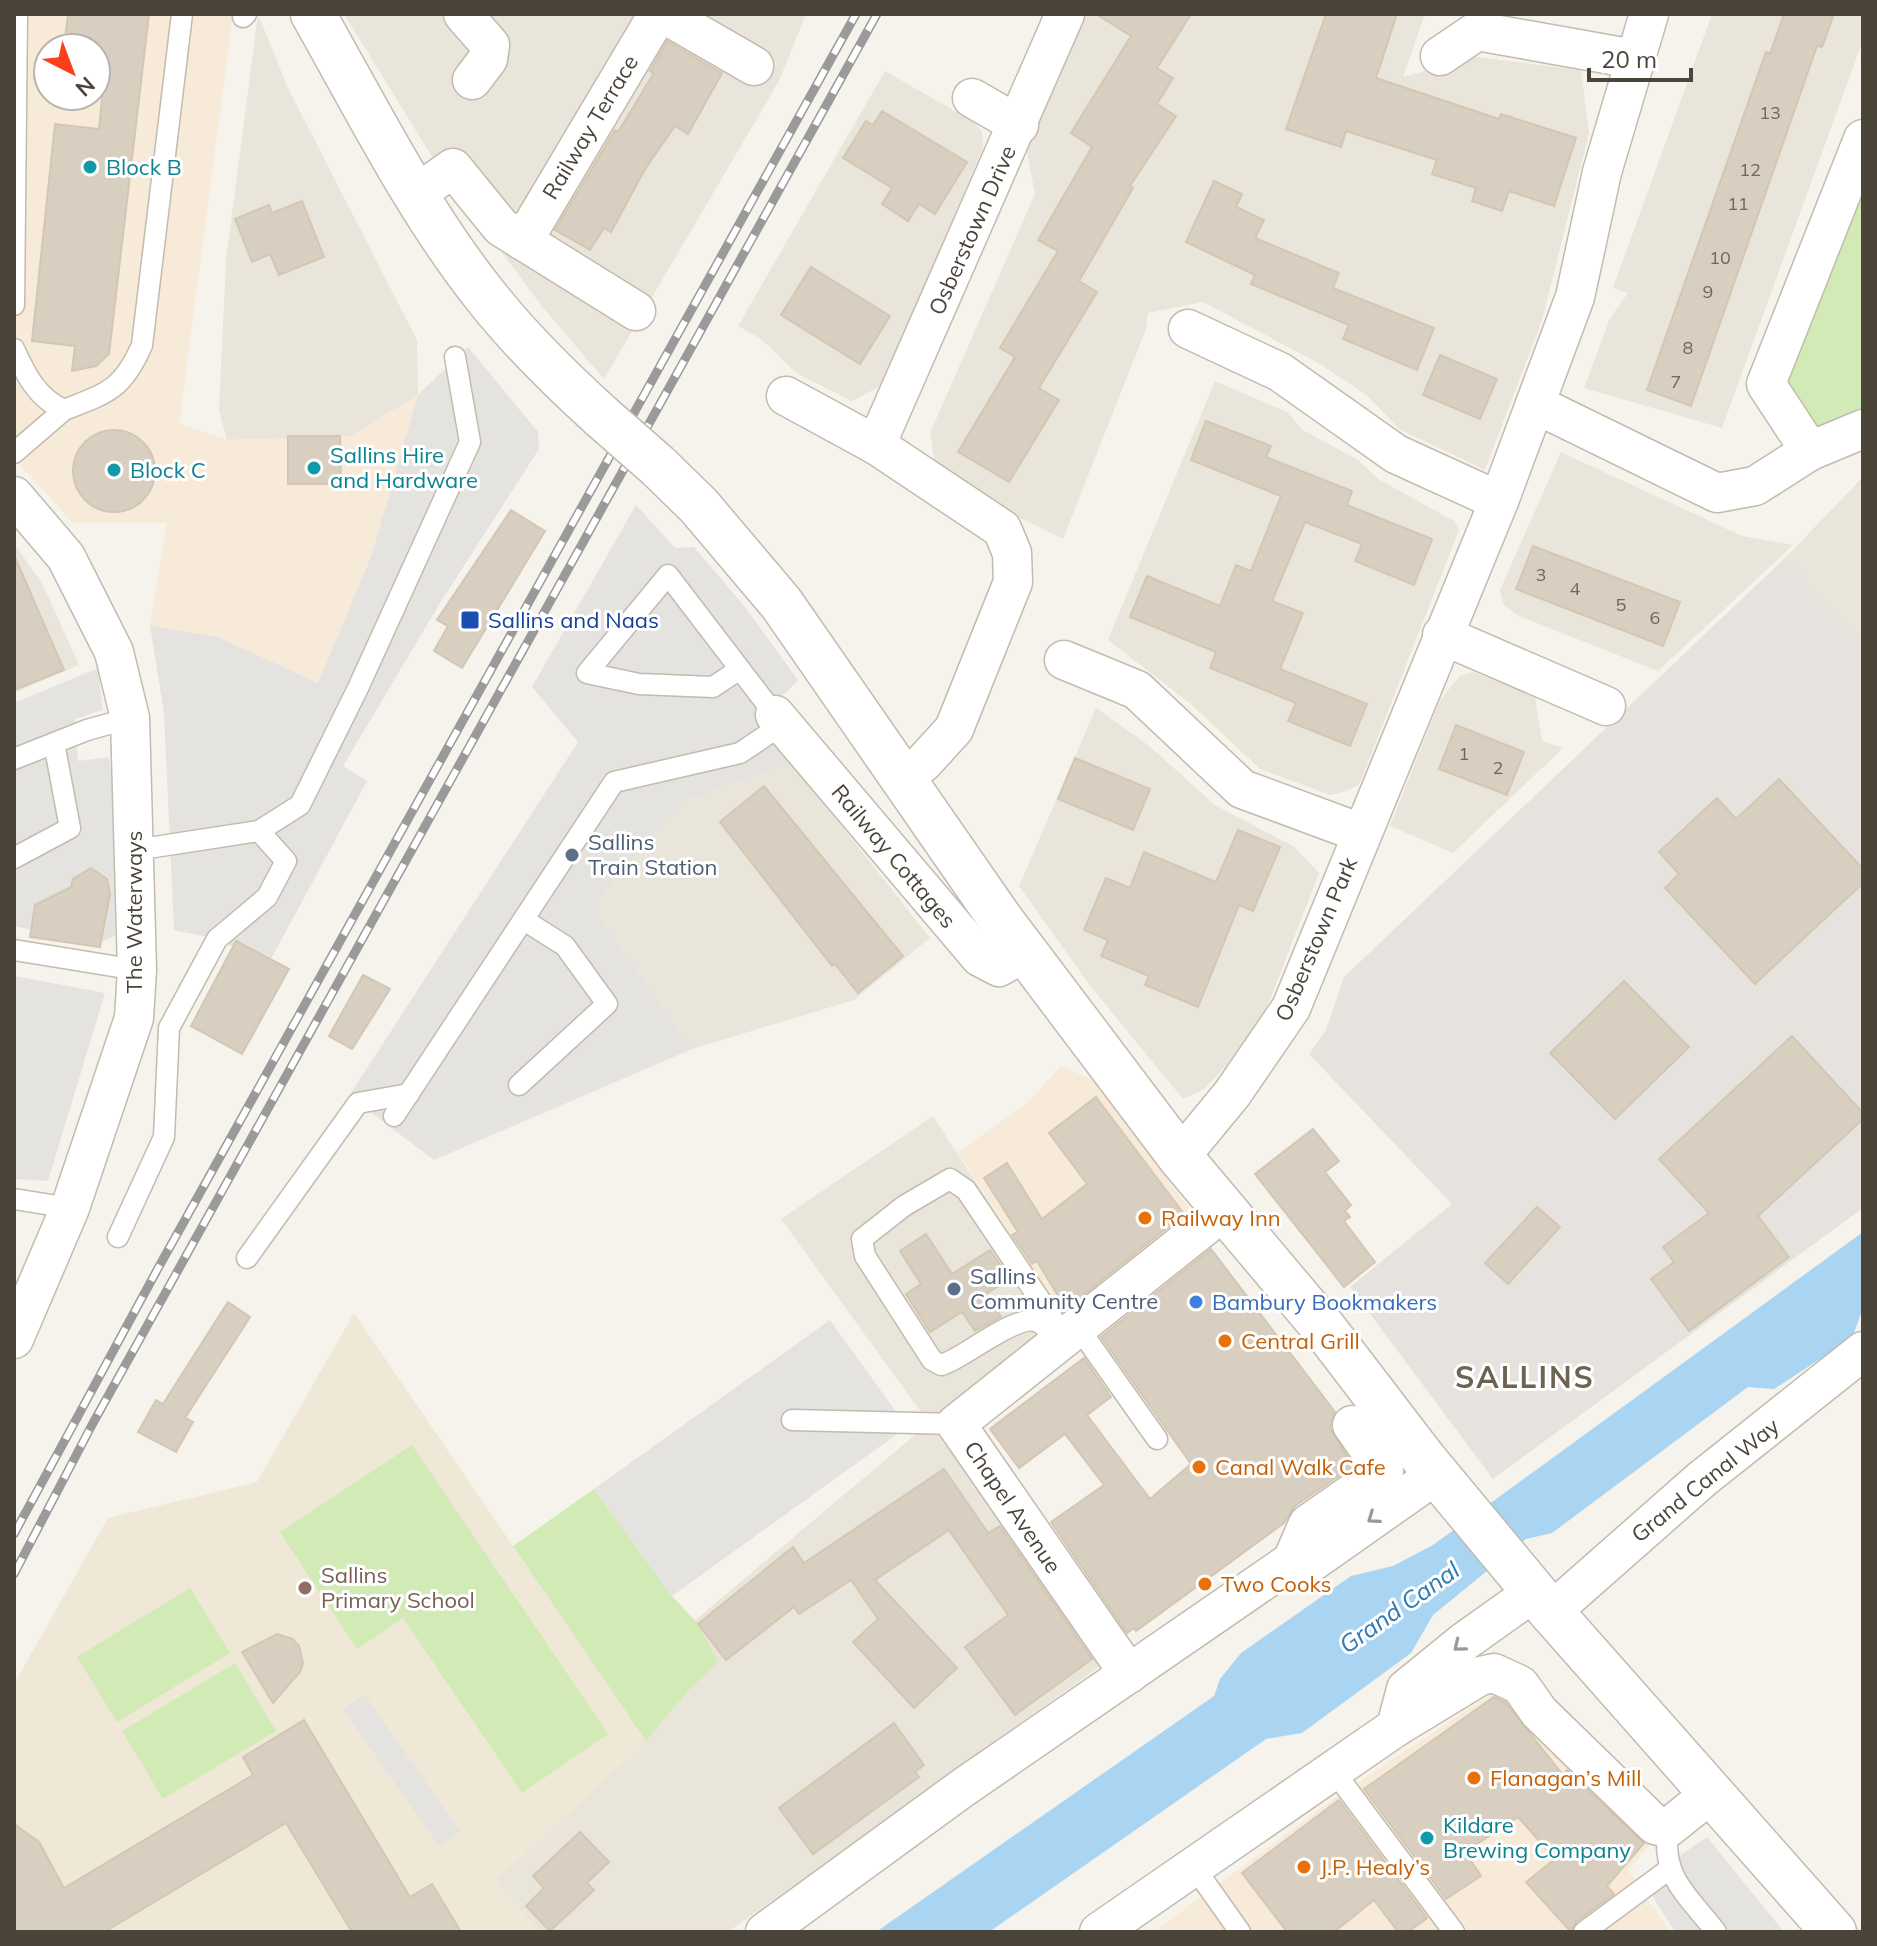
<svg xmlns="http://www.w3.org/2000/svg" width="1877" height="1946" font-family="Mulish,sans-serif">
  <rect width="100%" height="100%" fill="#f6f3ec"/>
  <g fill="#eae5da">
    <path d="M258 14 288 88 417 340 418 395 351 436 227 440 219 410 226 260Z"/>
    <path d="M344 14H806L779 81 604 379 543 308 434 160Z"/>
    <path d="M1045 14H1425L1403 77 1477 57 1581 70 1589 133 1542 320 1485 470 1399 429 1368 396 1320 364 1203 302 1148 313 1146 329 1063 539 937 477 930 433 1035 194 1014 85Z"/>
    <path d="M1712 14H1863V40L1722 428 1584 388 1610 318 1628 293 1613 288Z"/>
    <path d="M885 71 972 121 982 131 983 148 882 385 852 401 796 373 761 339 738 326Z"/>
    <path d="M1215 381 1287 412 1303 430 1358 460 1380 480 1454 521 1459 530 1359 785 1344 792 1330 795 1260 769 1191 704 1108 640Z"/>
    <path d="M1561 452 1742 536 1793 545 1658 671 1519 616 1504 605 1500 590Z"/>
    <path d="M1863 477V641L1786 557Z"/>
    <path d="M14 543 43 585 79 665 14 693Z"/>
    <path d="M1473 672 1535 696 1542 741 1563 748 1453 853 1390 826 1440 700 1460 676Z"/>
    <path d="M1096 708 1148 745 1215 805 1293 846 1319 873 1257 1033 1204 1089 1183 1099 1091 987 1019 886Z"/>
    <path d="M792 763 930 938 854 1000 692 1049 593 907 682 802Z"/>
    <path d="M933 1116 1065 1320 929 1423 1106 1662 728 1932H540L494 1881 646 1741 688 1691 718 1662 693 1622 929 1423 781 1219Z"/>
  </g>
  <g fill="#f7ead8" fill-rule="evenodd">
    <path d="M14 14H233L179 424 227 440 351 436 418 395 372 554 318 683 218 637 150 626 167 523H73L14 458ZM48 48H96V96H48Z"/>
    <path d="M1061 1066 1097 1082 1198 1221 1065 1320 958 1152 1026 1104Z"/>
    <path d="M1503 1686 1660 1833 1628 1870 1670 1932H1154L1339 1795Z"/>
  </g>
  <path fill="#e6e2dd" d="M1786 557 1863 641V1208L1493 1479 1350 1287 1452 1204 1309 1054 1326 1030 1344 977Z"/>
  <path fill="#efe8d6" d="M354 1313 646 1741 494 1881 540 1932H14V1684L108 1518 257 1482Z"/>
  <g fill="#d2eab5">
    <path d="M1863 156V421L1802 445 1769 377Z"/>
    <path d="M412 1445 608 1734 522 1793 403 1618 357 1649 280 1532Z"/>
    <path d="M594 1489 672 1596 698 1624 718 1662 688 1691 646 1741 513 1546Z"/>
    <path d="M190 1588 230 1653 117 1722 77 1657Z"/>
    <path d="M235 1663 276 1731 163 1799 122 1731Z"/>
  </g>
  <g fill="#e5e3e0">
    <path d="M468 347 538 432 539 449 440 603 343 766 367 781 271 959 237 942 233 947 217 939 174 930 164 713 150 626 218 637 318 683 372 554 418 395Z"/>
    <path d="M636 505 675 548 694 547 745 607 798 680 767 712 792 763 682 802 593 907 692 1049 434 1160 349 1096 578 742 532 687Z"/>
    <path d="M98 668 103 710 75 719 78 761 109 757 114 798 115 936 99 943 14 926V703Z"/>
    <path d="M14 976 105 993 48 1181 14 1179Z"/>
    <path d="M830 1320 907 1427 672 1596 594 1489Z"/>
    <path d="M364 1694 460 1831 439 1846 343 1709Z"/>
    <path d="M1707 1837 1784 1932H1675L1643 1881Z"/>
  </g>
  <path fill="#a9d4f2" d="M1863 1232V1308L1852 1338 1774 1389 1748 1387 1552 1533 1526 1539 1433 1615 1411 1653 1302 1733 1266 1739 989 1932H876L1214 1696 1220 1679 1241 1653 1351 1576 1393 1566 1433 1545Z"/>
  <g fill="#d8cfc1" stroke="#d3c7b4" stroke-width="2">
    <path d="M68 14H149L109 354 96 366 72 371 75 346 32 341 55 124 99 129 104 78 96 77V48H64Z"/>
    <path d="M1096 14H1191L1157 68 1173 78 1157 104 1176 116 1130 186 1133 188 1079 281 1097 292 1039 388 1059 400 1009 482 958 452 1015 357 1000 348 1058 251 1038 240 1092 147 1071 133 1131 36Z"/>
    <path d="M1326 14H1397L1376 78 1499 119 1501 114 1576 138 1554 206 1509 191 1502 211 1472 201 1476 188 1432 174 1437 160 1346 131 1341 147 1286 129Z"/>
    <path d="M1784 14H1834L1822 47 1817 46 1691 406 1647 390 1766 52 1770 54Z"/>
    <path d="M667 41 722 73 688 134 675 126 645 169 611 232 604 228 590 250 555 230 615 130 618 132 654 73 650 71Z"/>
    <path d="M882 111 967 162 935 214 919 204 908 221 882 204 892 188 843 158 866 121 873 125Z"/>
    <path d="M1214 181 1242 194 1236 207 1264 220 1255 238 1339 273 1333 288 1434 328 1417 370 1343 339 1349 325 1251 284 1255 275 1186 242Z"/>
    <path d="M302 201 324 257 279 275 270 254 252 262 235 219 269 205 272 213Z"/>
    <path d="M811 267 890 316 860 364 781 315Z"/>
    <path d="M1440 355 1497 379 1480 419 1423 395Z"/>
    <path d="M1206 421 1271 446 1266 457 1352 491 1347 505 1432 539 1414 585 1355 561 1362 544 1305 522 1272 601 1303 613 1280 669 1367 704 1350 746 1288 721 1296 703 1210 668 1216 652 1130 617 1147 576 1220 606 1236 565 1251 571 1281 496 1191 460Z"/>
    <circle cx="114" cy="471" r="41"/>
    <path d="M288 436H340L341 484H288Z"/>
    <path d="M511 510 545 531 462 668 434 651 448 626 437 620Z"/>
    <path d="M1533 546 1680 602 1663 646 1516 589Z"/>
    <path d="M14 555 64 670 14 690Z"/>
    <path d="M1456 725 1524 752 1507 795 1439 769Z"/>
    <path d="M1075 758 1150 789 1133 830 1058 799Z"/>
    <path d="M1779 779 1863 869V883L1755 984 1665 888 1679 874 1659 852 1717 798 1736 819Z"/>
    <path d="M764 786 903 956 858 993 835 964 832 966 720 822Z"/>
    <path d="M1238 830 1280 847 1253 911 1239 905 1198 1007 1145 985 1149 976 1101 956 1108 940 1084 930 1106 878 1130 888 1144 852 1216 882Z"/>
    <path d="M91 868 107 879 110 894 100 947 30 937 35 905 71 887 73 879Z"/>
    <path d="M236 941 289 969 242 1054 191 1026Z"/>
    <path d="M363 975 390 989 352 1049 329 1036Z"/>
    <path d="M1624 981 1689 1047 1615 1119 1550 1053Z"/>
    <path d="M1792 1036 1863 1113V1119L1758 1216 1789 1257 1689 1331 1651 1279 1674 1262 1663 1247 1709 1213 1659 1159Z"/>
    <path d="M1096 1097 1184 1214 1066 1309 1037 1261 1032 1264 1012 1235 1018 1232 984 1178 1007 1163 1042 1219 1087 1184 1049 1133Z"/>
    <path d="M1313 1129 1339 1161 1325 1172 1351 1205 1345 1211 1350 1217 1344 1221 1375 1262 1344 1287 1255 1174Z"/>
    <path d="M1537 1207 1560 1227 1508 1284 1485 1263Z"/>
    <path d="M926 1234 952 1274 990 1250 1010 1279 986 1294 1001 1317 975 1331 962 1312 930 1332 906 1294 921 1284 900 1251Z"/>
    <path d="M1211 1249 1335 1412 1330 1428 1353 1466 1295 1506 1284 1523 1136 1631 1134 1628 1127 1633 1051 1522 1104 1485 1065 1434 1019 1468 990 1429 1084 1358 1111 1397 1087 1415 1150 1499 1191 1464 1101 1337Z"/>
    <path d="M228 1302 250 1317 185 1418 193 1422 176 1452 138 1432 156 1400 163 1404Z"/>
    <path d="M944 1469 988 1533 1000 1526 1092 1659 1015 1715 965 1647 1008 1615 949 1530 875 1580 957 1668 914 1708 853 1642 878 1619 851 1580 799 1614 794 1607 726 1660 698 1624 793 1547 804 1563Z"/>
    <path d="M277 1634 293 1639 299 1646 303 1663 300 1672 273 1703 242 1652Z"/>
    <path d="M1494 1697 1505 1702 1563 1775 1567 1770 1644 1843 1607 1886 1614 1894 1576 1922 1571 1932 1526 1882 1555 1859 1518 1817 1465 1852 1481 1876 1446 1899 1364 1789Z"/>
    <path d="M304 1720 410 1897 432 1884 461 1932H352L286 1823 104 1932H14V1824L39 1842 64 1888 253 1775 243 1757Z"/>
    <path d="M894 1723 924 1765 915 1772 919 1777 813 1854 779 1808Z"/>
    <path d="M1339 1800 1427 1918 1408 1932H1398L1374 1900 1334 1932H1287L1242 1873Z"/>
    <path d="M580 1832 609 1862 587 1883 594 1890 550 1931 526 1906 544 1888 533 1876Z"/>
  </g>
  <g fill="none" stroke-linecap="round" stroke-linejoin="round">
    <defs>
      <g id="service">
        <path d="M243 17 246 14"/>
        <path d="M14 305 17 14"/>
        <path d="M14 349C26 375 37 398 64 410 108 393 123 389 142 345L182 14"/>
        <path d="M14 453 64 410"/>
        <path d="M740 669 713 687 639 684 587 673 668 575 775 715"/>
        <path d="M14 759 87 730 130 718"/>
        <path d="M135 850 259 831 300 805 358 688 470 442 455 357"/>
        <path d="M14 858 70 828 54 743"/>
        <path d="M14 950 137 970"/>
        <path d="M519 1085 607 1004 565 946 524 920"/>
        <path d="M394 1116 614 782 740 753 783 724"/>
        <path d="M14 1199 70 1208"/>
        <path d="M118 1237 164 1137 169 1028 217 939 267 897 286 861 259 831"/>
        <path d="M247 1258 358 1103 409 1094"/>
        <path d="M1078 1327 1157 1439"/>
        <path d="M1057 1344C1052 1338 1047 1327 1040 1323 1020 1309 964 1359 941 1365L932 1360 865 1256 862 1239 904 1206 950 1179 966 1190 1065 1337"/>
        <path d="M792 1420 956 1424"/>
        <path d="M1333 1770 1454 1932"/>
        <path d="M1668 1828C1661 1878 1688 1895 1716 1932"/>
        <path d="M1194 1867 1240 1932"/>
        <path d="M1584 1932 1668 1870"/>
      </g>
      <g id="minor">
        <path d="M463 14 490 45 488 59 472 80"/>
        <path d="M664 14 754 66"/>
        <path d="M1440 56 1477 31 1634 59"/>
        <path d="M972 98 1019 125"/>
        <path d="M415 195 453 168 501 227 636 311"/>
        <path d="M523 241 658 14"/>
        <path d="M1188 329 1280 372 1396 454 1499 501"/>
        <path d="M786 396 876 445"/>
        <path d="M1535 404 1717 493 1755 486 1810 451 1863 429"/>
        <path d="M1810 451 1766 384 1863 139"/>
        <path d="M14 496 66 557 114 652 130 718 137 970 134 1018 70 1208 14 1339"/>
        <path d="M1442 635 1606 706"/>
        <path d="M1064 660 1137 690 1242 789 1361 833"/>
        <path d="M775 715 980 957 999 967 1025 952"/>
        <path d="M903 777 923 763 954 729 1013 582 1012 553 1002 529 876 445 1065 14"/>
        <path d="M1180 1157 1232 1094 1291 1008 1499 501 1575 297 1602 172 1649 14"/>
        <path d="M1292 1561 1312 1562 1437 1474"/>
        <path d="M1551 1612 1702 1479 1863 1351"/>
        <path d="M1129 1674 956 1424 1225 1210"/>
        <path d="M1396 1727 1406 1689 1465 1641 1534 1592"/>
        <path d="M765 1932 964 1787 1292 1561 1308 1524 1384 1471 1352 1425"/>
        <path d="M1099 1932 1396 1727 1480 1676 1494 1673 1520 1685 1539 1712 1655 1825 1668 1828 1709 1795"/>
      </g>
      <g id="tertiary">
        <path d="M313 14C367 109 416 208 484 294 519 339 560 379 602 417"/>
        <path d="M658 466 699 506 781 603 1001 920 1180 1157 1323 1327 1424 1459 1551 1612 1834 1932"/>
      </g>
    </defs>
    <use href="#service" stroke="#c2bbae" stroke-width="23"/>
    <use href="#minor" stroke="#c2bbae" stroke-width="41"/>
    <use href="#tertiary" stroke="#c2bbae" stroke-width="47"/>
    <use href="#service" stroke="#fff" stroke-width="20"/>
    <use href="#minor" stroke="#fff" stroke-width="38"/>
    <use href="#tertiary" stroke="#fff" stroke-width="44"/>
    <defs>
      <g id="rail">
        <path d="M14 1534 156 1272 856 14"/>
        <path d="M14 1574 93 1423 877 14"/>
      </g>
    </defs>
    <use href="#rail" stroke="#9a9a9a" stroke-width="9"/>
    <use href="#rail" stroke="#fff" stroke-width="6" stroke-dasharray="18" stroke-linecap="butt"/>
    <defs>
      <path id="tertiary-bridge" d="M602 417 658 466"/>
    </defs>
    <use href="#tertiary-bridge" stroke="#c2bbae" stroke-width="47" stroke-linecap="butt"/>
    <use href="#tertiary-bridge" stroke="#fff" stroke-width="44"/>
  </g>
  <defs><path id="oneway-chevron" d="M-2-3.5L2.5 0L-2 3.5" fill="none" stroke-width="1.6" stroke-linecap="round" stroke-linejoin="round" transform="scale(2)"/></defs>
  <g stroke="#9c9892">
    <use href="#oneway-chevron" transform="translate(1373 1518) rotate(145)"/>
    <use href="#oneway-chevron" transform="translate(1459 1646) rotate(141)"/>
  </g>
  <g fill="#0f9aa8" stroke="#fff" stroke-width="3">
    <circle cx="90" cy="167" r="8"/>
    <circle cx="314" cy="468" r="8"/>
    <circle cx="114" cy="470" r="8"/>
    <circle cx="1427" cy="1838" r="8"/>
  </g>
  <rect fill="#1a4fb4" stroke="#fff" stroke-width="3" x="460" y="610" width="20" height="20" rx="4"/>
  <g fill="#5c6f8a" stroke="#fff" stroke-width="3">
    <circle cx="572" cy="855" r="8"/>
    <circle cx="954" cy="1289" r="8"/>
  </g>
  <g fill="#e8710a" stroke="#fff" stroke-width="3">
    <circle cx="1145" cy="1218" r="8"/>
    <circle cx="1225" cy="1341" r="8"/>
    <circle cx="1199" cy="1467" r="8"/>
    <circle cx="1205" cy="1584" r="8"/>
    <circle cx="1474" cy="1778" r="8"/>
    <circle cx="1304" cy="1867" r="8"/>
  </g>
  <circle fill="#3f7fe0" stroke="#fff" stroke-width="3" cx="1196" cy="1302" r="8"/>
  <circle fill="#8d6e63" stroke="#fff" stroke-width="3" cx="305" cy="1588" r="8"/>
  <g text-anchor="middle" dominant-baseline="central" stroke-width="6" stroke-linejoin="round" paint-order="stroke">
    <g font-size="18" fill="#6e675b">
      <text x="1770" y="112">13</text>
      <text x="1750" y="169">12</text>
      <text x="1738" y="203">11</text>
      <text x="1720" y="257">10</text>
      <text x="1708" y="291">9</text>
      <text x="1688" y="347">8</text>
      <text x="1676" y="381">7</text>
      <text x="1541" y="574">3</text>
      <text x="1575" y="588">4</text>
      <text x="1621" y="604">5</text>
      <text x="1655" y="617">6</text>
      <text x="1464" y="753">1</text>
      <text x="1498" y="767">2</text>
    </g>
    <g font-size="22" fill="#4b4439" stroke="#fff">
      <text transform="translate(590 127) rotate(-59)">Railway Terrace</text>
      <text transform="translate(972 230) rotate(-66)">Osberstown Drive</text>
      <text transform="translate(894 856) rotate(50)">Railway Cottages</text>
      <text transform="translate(134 912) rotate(-90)">The Waterways</text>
      <text transform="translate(1316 939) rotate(-67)">Osberstown Park</text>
      <text transform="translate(1705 1480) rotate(-39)">Grand Canal Way</text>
      <text transform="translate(1013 1507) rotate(56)">Chapel Avenue</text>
    </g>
    <g font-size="22" fill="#0d838f" stroke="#fff" text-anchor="start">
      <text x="106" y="167">Block B</text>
      <text x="330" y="455">Sallins Hire<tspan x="330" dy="25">and Hardware</tspan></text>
      <text x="130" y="470">Block C</text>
      <text x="1443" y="1825">Kildare<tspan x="1443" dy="25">Brewing Company</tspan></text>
    </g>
    <g font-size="22" fill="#164399" stroke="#fff" text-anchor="start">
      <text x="488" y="620">Sallins and Naas</text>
    </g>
    <g font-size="22" fill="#4e5e75" stroke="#fff" text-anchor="start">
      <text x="588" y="842">Sallins<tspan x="588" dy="25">Train Station</tspan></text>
      <text x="970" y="1276">Sallins<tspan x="970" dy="25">Community Centre</tspan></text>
    </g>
    <g font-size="22" fill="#c56008" stroke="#fff" text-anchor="start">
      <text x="1161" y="1218">Railway Inn</text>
      <text x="1241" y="1341">Central Grill</text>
      <text x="1215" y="1467">Canal Walk Cafe</text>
      <text x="1221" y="1584">Two Cooks</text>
      <text x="1490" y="1778">Flanagan’s Mill</text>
      <text x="1320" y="1867">J.P. Healy’s</text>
    </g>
    <g font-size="22" fill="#366cbe" stroke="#fff" text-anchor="start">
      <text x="1212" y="1302">Bambury Bookmakers</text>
    </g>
    <g font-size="22" fill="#785e54" stroke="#fff" text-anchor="start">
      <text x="321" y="1575">Sallins<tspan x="321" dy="25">Primary School</tspan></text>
    </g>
    <g font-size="24" font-style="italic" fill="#2e7ab2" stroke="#fff">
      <text transform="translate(1399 1607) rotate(-35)">Grand Canal</text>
    </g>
    <g font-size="30" font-weight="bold" letter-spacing="2" fill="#6e6250" stroke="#fff">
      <text x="1525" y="1377">SALLINS</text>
    </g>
  </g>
  <rect width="1877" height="1946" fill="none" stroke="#4b4439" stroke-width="32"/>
  <g transform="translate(72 72) rotate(138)"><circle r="38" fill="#ffffff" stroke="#b7b4b0" stroke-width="2"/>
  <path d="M0-6L14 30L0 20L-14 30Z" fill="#fc3f1d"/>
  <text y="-12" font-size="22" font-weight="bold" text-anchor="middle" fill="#4b4439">N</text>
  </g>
  <path d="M1589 68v12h102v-12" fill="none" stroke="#4b4439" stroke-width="4"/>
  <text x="1601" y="68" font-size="24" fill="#4b4439" stroke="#ffffff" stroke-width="6" paint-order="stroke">20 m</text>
</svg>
